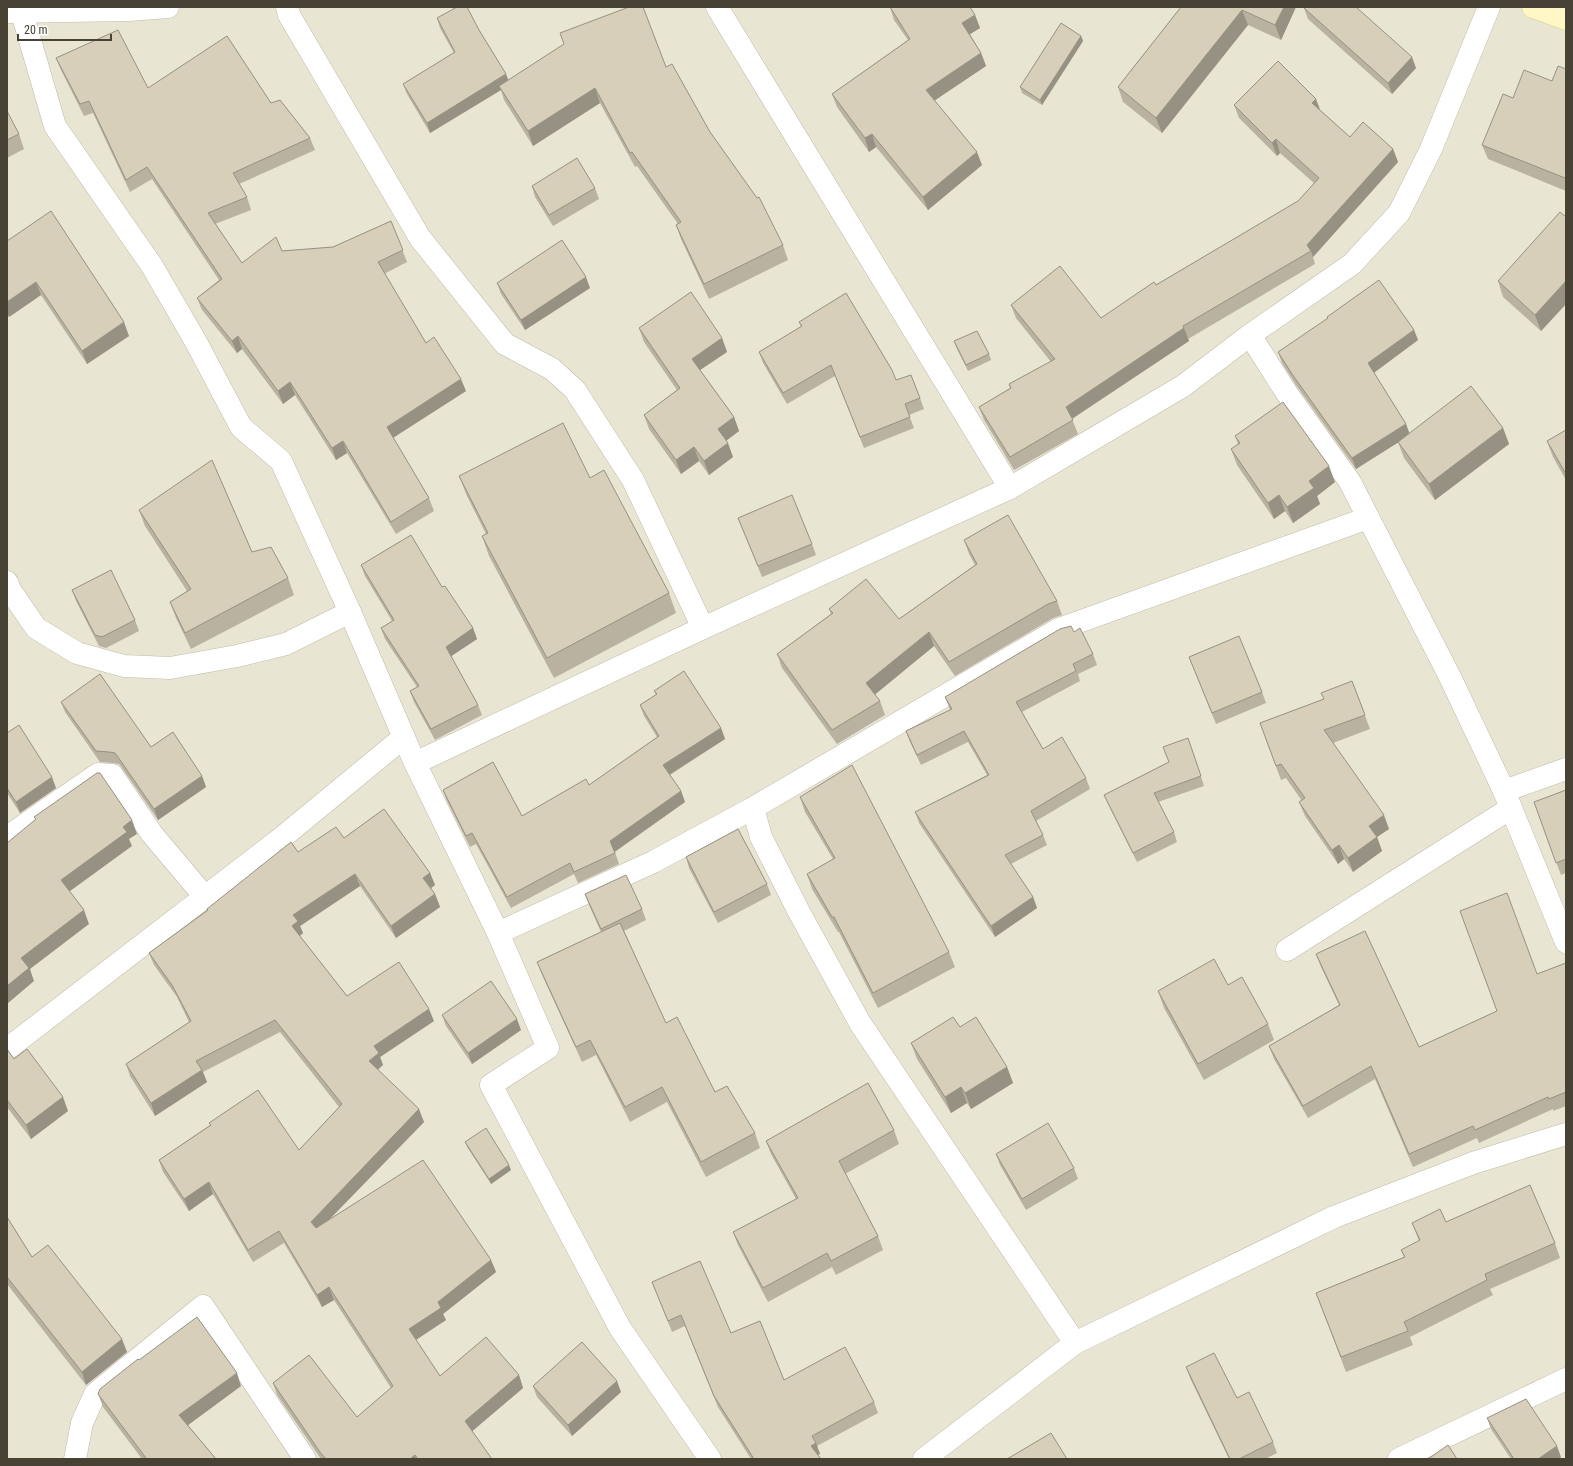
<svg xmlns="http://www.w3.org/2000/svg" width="1573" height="1466" font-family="'Roboto Condensed',sans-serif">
  <rect width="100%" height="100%" fill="#f4f2e6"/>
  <rect fill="#e9e5d3" x="7" y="7" width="1559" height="1452"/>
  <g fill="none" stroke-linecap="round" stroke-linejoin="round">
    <defs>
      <g id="street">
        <path d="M287 7 289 15 420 238 505 344 552 369 575 390 633 480 703 628 415 763"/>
        <path d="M717 7 1010 488"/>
        <path d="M7 12 129 10 168 7"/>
        <path d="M22 13 55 126 152 266 196 342 241 427 281 461 350 612"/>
        <path d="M1250 335 1286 392 1350 482 1450 677 1504 791 1566 942"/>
        <path d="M7 582 10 590 36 628 77 653 124 666 170 668 237 656 286 644 350 612 415 763 498 933 548 1048 491 1085 620 1328 710 1459"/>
        <path d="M703 628 1010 488 1183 386 1250 335 1352 264 1399 213 1431 149 1489 7"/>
        <path d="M1504 791 1566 769"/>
        <path d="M753 808 761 837 799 912 860 1023 1075 1343"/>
        <path d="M7 837 98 774 112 775 152 834 205 897"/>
        <path d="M498 933 653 862 753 808 1059 629 1368 518"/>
        <path d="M1287 950 1511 808"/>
        <path d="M7 1049 279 840 404 737"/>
        <path d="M75 1459 82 1423 95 1394 203 1306 305 1459"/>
        <path d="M924 1459 1075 1343 1334 1217 1473 1163 1566 1134"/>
        <path d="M1399 1459 1566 1379"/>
      </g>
      <path id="secondary" d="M1533 7 1566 19"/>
    </defs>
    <use href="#street" stroke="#c1bba7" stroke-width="23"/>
    <use href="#secondary" stroke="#d8ce91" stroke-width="23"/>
    <use href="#street" stroke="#fff" stroke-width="22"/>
    <use href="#secondary" stroke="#fff7c5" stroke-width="22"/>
  </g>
  <g fill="#b9b2a0">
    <path d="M890 7 975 15 980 28 970 34 981 53 986 66 934 100 982 165 928 210 876 147 869 152 837 107 832 94 908 40 894 20Z"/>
    <path d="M1181 7H1296L1281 40 1248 25 1162 133 1123 102 1118 87Z"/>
    <path d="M1304 8 1416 68 1392 94 1308 19Z"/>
    <path d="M437 18 479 30 508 80 666 67 710 132 783 245 788 260 709 299 681 239 676 225 678 224 637 166 635 167 600 103 533 146 504 100 501 90 430 133 407 94 403 84 454 53 440 28Z"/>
    <path d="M1081 36 1083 41 1042 105 1022 93 1020 87Z"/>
    <path d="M56 58 148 88 271 103 310 138 315 150 239 184 247 197 251 210 215 224 242 263 282 251 333 247 391 221 407 262 384 274 426 343 466 391 393 438 429 498 434 511 396 534 347 453 336 460 295 395 283 404 242 349 237 353 202 310 197 298 219 280 152 179 130 192 93 113 84 116 61 70Z"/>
    <path d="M1566 69V191L1488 159 1482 145 1513 98 1552 81Z"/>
    <path d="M1234 105 1320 110 1350 137 1393 149 1398 162 1313 257 1315 264 1188 339 1189 341 1072 419 1078 434 1014 470 984 420 979 407 1010 388 1009 384 1051 362 1016 318 1011 305 1101 318 1156 285 1298 201 1314 183 1280 153 1277 156 1239 118Z"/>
    <path d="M7 111 19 134 24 149 7 158Z"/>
    <path d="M532 186 595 188 599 199 553 226 535 197Z"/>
    <path d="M1566 217V304L1541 331 1503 297 1498 281Z"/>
    <path d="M7 239 8 241 129 336 87 364 41 295 9 317 7 314Z"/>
    <path d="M497 283 590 288 525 330 501 294Z"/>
    <path d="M799 322 896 380 920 398 924 409 909 415 914 428 864 448 835 376 787 404 763 363 759 352 801 327Z"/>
    <path d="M639 328 722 338 727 352 700 370 734 417 739 431 726 441 733 457 709 475 699 461 681 474 649 429 644 415 677 390 644 342Z"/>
    <path d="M1414 330 1418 340 1374 373 1406 424 1409 433 1503 428 1509 444 1435 500 1404 458 1398 442 1356 469 1296 385 1282 363 1278 352Z"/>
    <path d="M954 341 989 354 991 360 968 371 956 347Z"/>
    <path d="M1566 430V480L1553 457 1547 441Z"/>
    <path d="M1235 436 1335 482 1317 496 1320 504 1293 523 1285 511 1274 519 1237 465 1231 449 1238 444Z"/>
    <path d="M459 476 590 478 669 593 676 613 554 678 489 556 482 536 486 534 467 496Z"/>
    <path d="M139 510 252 552 288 578 294 595 191 649 176 618 170 602 187 591 145 526Z"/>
    <path d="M738 518 812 544 816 555 762 577Z"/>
    <path d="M964 540 1057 601 1062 615 1053 618 955 676 934 646 875 694 880 701 885 715 837 744 782 668 777 654 831 614 829 609 899 619 975 565 969 554Z"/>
    <path d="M361 565 442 587 473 628 477 639 451 656 478 705 482 715 435 740 414 702 410 691 417 687 385 639 381 628 392 621 365 576Z"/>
    <path d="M72 590 135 620 139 631 106 648 99 646 76 601Z"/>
    <path d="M1074 632 1093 654 1097 665 1078 674 1080 681 1022 712 1043 749 1086 778 1090 789 1036 821 1043 835 1047 845 1011 864 1033 897 1037 908 995 937 919 823 915 812 987 775 968 742 921 765 910 742 906 731 950 710 945 697Z"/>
    <path d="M1189 657 1262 692 1266 703 1216 724Z"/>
    <path d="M1352 681 1370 729 1333 743 1389 829 1377 837 1382 851 1353 872 1344 859 1338 864 1305 816 1299 802 1302 801 1286 778 1281 780 1260 723 1324 699Z"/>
    <path d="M654 691 721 728 725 739 670 775 681 791 685 802 615 852 619 864 578 883 574 874 511 908 476 844 470 847 447 801 443 790 522 816 589 785 657 737 644 716 640 705 656 695Z"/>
    <path d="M61 702 151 747 202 776 206 787 158 820 122 768 119 764 113 763 100 762 65 712Z"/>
    <path d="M7 733 56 788 20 813 7 793Z"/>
    <path d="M1188 738 1204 786 1158 802 1174 832 1177 842 1137 862 1108 804 1104 795 1169 762Z"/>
    <path d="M1566 790V873L1561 875 1534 802Z"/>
    <path d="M800 797 949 952 955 967 878 1008 839 932H838L812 889 807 874 833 859 805 812Z"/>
    <path d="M344 838 430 873 435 885 431 888 435 894 440 907 396 938 360 886 300 926 303 933 300 936 347 996 434 1021 380 1057 383 1065 378 1070 424 1122 330 1219 491 1260 496 1272 443 1314 446 1320 416 1340 440 1376 519 1375 523 1388 472 1431 492 1459H321L277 1395 273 1383 357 1417 391 1388 334 1300 322 1307 284 1243 253 1262 213 1194 189 1211 163 1172 159 1160 210 1125 209 1123 299 1150 339 1107 280 1032 203 1072 207 1082 155 1116 130 1076 126 1064 189 1022 177 997 154 965 149 953 208 910 207 909 298 852Z"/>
    <path d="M686 857 767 884 771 895 718 923 689 868Z"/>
    <path d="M585 894 642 909 646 920 624 931 666 1023 715 1092 755 1133 760 1148 706 1177 667 1102 630 1122 596 1055 582 1062 543 977 537 962 601 932 589 905Z"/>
    <path d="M1316 954 1419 1047 1497 1011 1537 974 1566 963V1106L1553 1111V1109L1479 1143 1477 1138 1413 1167 1375 1079 1308 1118 1274 1059 1269 1046 1339 1005 1321 967Z"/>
    <path d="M1228 985 1268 1024 1274 1040 1204 1080 1164 1008 1158 991Z"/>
    <path d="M442 1015 521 1030 472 1064 446 1026Z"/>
    <path d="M960 1027 1007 1067 1013 1083 971 1109 967 1103 951 1113 917 1059 911 1043Z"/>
    <path d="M7 1049 14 1059 68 1111 31 1139 7 1107Z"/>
    <path d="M894 1130 899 1144 845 1174 878 1236 883 1250 836 1275 832 1267 768 1302 738 1245 733 1232 796 1199 771 1154 766 1141Z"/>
    <path d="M465 1142 511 1170 491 1184 467 1147Z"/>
    <path d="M996 1154 1074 1168 1078 1179 1026 1210 1000 1165Z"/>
    <path d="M7 1217 32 1257 127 1352 86 1385 7 1284Z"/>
    <path d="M1446 1222 1555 1243 1560 1258 1490 1289 1493 1295 1410 1337 1413 1345 1346 1372 1316 1293 1404 1257 1401 1250 1419 1241 1412 1223Z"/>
    <path d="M652 1282 731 1333 784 1380 874 1402 878 1413 817 1446 820 1454 818 1455 821 1459H751L718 1407 685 1326 672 1332Z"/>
    <path d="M139 1360 241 1386 188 1425 216 1459H142L103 1407 98 1394Z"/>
    <path d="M1186 1367 1237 1398 1273 1442 1277 1453 1265 1459H1229L1190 1378Z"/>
    <path d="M533 1386 621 1392 572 1436 537 1397Z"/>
    <path d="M1487 1418 1561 1457 1559 1459H1511L1491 1429Z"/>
  </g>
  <g fill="#969182">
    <path d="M1284 7H1296L1281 40 1275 25Z"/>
    <path d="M1242 10 1248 25 1162 133 1156 118Z"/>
    <path d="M975 15 980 28 967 36 962 23Z"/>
    <path d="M1081 36 1083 41 1042 105 1040 100Z"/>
    <path d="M981 53 986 66 931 103 926 90Z"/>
    <path d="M1412 57 1416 68 1392 94 1388 83Z"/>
    <path d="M506 74 510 84 499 86 501 90 430 133 427 123Z"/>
    <path d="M595 88 600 103 533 146 528 131Z"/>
    <path d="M1316 99 1321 112 1312 103Z"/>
    <path d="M872 134 876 147 869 152 865 138Z"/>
    <path d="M1276 139 1280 153 1277 156 1272 143Z"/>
    <path d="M1393 149 1398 162 1313 257 1311 251 1307 245Z"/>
    <path d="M977 152 982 165 928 210 923 197Z"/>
    <path d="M586 277 590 288 525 330 521 320Z"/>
    <path d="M1566 281V304L1541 331 1535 315Z"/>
    <path d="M36 282 41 295 9 317 7 311V302Z"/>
    <path d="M124 322 129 336 87 364 82 351Z"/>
    <path d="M1184 328 1189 341 1070 420 1066 407Z"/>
    <path d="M1414 330 1418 340 1372 374 1368 363Z"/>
    <path d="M238 336 242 349 237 353 232 341Z"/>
    <path d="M722 338 727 352 697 372 692 359Z"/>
    <path d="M461 379 466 391 391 439 387 427Z"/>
    <path d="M290 382 295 395 283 404 278 391Z"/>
    <path d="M734 417 739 431 723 443 718 429Z"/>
    <path d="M1406 424 1410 435 1356 469 1352 458Z"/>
    <path d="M1503 428 1509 444 1435 500 1429 484Z"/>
    <path d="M343 441 347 453 336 460 332 448Z"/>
    <path d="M728 443 733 457 709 475 704 461Z"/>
    <path d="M694 447 699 461 681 474 676 460Z"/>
    <path d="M1329 466 1335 482 1317 496 1320 504 1293 523 1287 507 1309 481Z"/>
    <path d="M1279 495 1285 511 1274 519 1268 503Z"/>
    <path d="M473 628 477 639 450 657 446 647Z"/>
    <path d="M929 632 934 646 872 697 866 683Z"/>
    <path d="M721 728 725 739 667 776 663 765Z"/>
    <path d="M202 776 206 787 158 820 154 809Z"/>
    <path d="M52 777 56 788 20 813 16 802Z"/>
    <path d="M681 791 685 802 614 852 610 841Z"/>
    <path d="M1384 815 1389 829 1377 837 1382 851 1353 872 1348 858 1369 826Z"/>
    <path d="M132 820 137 834 129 839 132 846 66 894 61 880 123 827Z"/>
    <path d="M1339 845 1344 859 1338 864 1332 850Z"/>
    <path d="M430 873 435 885 428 890 423 878Z"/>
    <path d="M355 874 360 886 300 926 303 933 296 939 292 926 293 915Z"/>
    <path d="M435 894 440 907 396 938 391 926Z"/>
    <path d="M1033 897 1037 908 995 937 991 926Z"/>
    <path d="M84 910 89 924 30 969 34 981 7 1004V986L21 958Z"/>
    <path d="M429 1009 434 1021 380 1057 383 1065 373 1073 369 1061 374 1046Z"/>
    <path d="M517 1019 521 1030 472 1064 468 1053Z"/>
    <path d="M1007 1067 1013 1083 971 1109 965 1093Z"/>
    <path d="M202 1070 207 1082 155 1116 151 1103Z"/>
    <path d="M961 1087 967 1103 951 1113 945 1097Z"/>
    <path d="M63 1097 68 1111 31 1139 26 1125Z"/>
    <path d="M419 1109 424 1122 315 1234 311 1222Z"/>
    <path d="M509 1165 511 1170 491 1184 489 1179Z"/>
    <path d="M209 1182 213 1194 189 1211 184 1199Z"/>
    <path d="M491 1260 496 1272 443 1314 446 1320 414 1341 409 1329 438 1302Z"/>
    <path d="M329 1287 334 1300 322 1307 317 1295Z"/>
    <path d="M122 1339 127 1352 86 1385 82 1372Z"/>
    <path d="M237 1373 241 1386 184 1428 179 1415Z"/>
    <path d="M519 1375 523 1388 469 1434 465 1421Z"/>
    <path d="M617 1381 621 1392 572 1436 568 1425Z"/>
    <path d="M816 1443 820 1454 815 1456 811 1446Z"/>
    <path d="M1557 1446 1561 1457 1559 1459H1538Z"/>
    <path d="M415 1455 416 1459H410Z"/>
  </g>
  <g fill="#d7cfba" stroke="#969182">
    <path d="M457 7H467L479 30 506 74 427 123 403 84 455 52 437 18Z"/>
    <path d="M629 7H643L666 67 672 64 710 132 757 198 759 197 783 245 704 284 676 225 681 222 632 152 630 153 595 88 528 131 499 86 564 44 560 33Z"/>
    <path d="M890 7H970L975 15 962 23 981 53 926 90 977 152 923 197 872 134 865 138 832 94 910 39Z"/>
    <path d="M1181 7H1284L1275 25 1242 10 1156 118 1118 87Z"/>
    <path d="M1305 7H1356L1412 57 1388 83 1304 8Z"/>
    <path d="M1061 23 1081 36 1040 100 1020 87Z"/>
    <path d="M118 30 148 88 227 36 271 103 280 100 310 138 233 173 247 197 208 213 242 263 276 237 282 251 333 247 391 221 403 250 378 262 426 343 434 337 461 379 387 427 429 498 391 522 343 441 332 448 290 382 278 391 238 336 232 341 197 298 222 279 147 167 126 180 89 101 80 104 56 58Z"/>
    <path d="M1278 61 1316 99 1312 103 1350 137 1363 122 1393 149 1307 245 1311 251 1183 326 1184 328 1066 407 1073 420 1010 457 979 407 1011 388 1009 384 1055 359 1011 305 1060 266 1101 318 1154 282 1156 285 1298 201 1319 178 1276 139 1272 143 1234 105Z"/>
    <path d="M1558 66 1566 69V177L1565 178 1482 145 1503 94 1513 98 1524 70 1552 81Z"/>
    <path d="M7 111 19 134 7 140Z"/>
    <path d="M577 158 595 188 549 215 532 186Z"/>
    <path d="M51 211 124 322 82 351 36 282 7 302V240V241Z"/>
    <path d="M1560 212 1566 217V281L1535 315 1498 281Z"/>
    <path d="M562 240 586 277 521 320 497 283Z"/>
    <path d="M1379 280 1414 330 1368 363 1406 424 1352 458 1292 374 1278 352 1328 318 1327 317Z"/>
    <path d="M691 292 722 338 692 359 734 417 718 429 728 443 704 461 694 447 676 460 644 415 680 388 639 328Z"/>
    <path d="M846 293 892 370 896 380 911 375 920 398 905 404 910 417 860 437 831 365 783 393 759 352 802 326 799 322Z"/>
    <path d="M977 331 989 354 966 365 954 341Z"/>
    <path d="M1471 386 1503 428 1429 484 1398 442Z"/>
    <path d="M1283 402 1329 466 1309 481 1314 488 1287 507 1279 495 1268 503 1231 449 1240 443 1235 436Z"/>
    <path d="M563 423 590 478 604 470 669 593 547 658 482 536 488 533 459 476Z"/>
    <path d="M1566 430V474L1547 441Z"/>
    <path d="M212 460 252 552 271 547 288 578 185 633 170 602 191 589 139 510Z"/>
    <path d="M792 495 812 544 758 566 738 518Z"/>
    <path d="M1008 515 1057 601 1048 604 949 662 929 632 866 683 880 701 832 730 777 654 833 613 829 609 866 579 899 619 977 564 964 540Z"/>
    <path d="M411 535 442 587 445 586 473 628 446 647 478 705 431 729 410 691 419 686 381 628 394 620 361 565Z"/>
    <path d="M111 570 135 620 102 637 95 635 72 590Z"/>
    <path d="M1071 626 1074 632 1080 628 1093 654 1073 664 1076 671 1016 702 1043 749 1062 737 1086 778 1031 811 1043 835 1005 855 1033 897 991 926 915 812 989 775 964 731 917 755 906 731 952 709 945 697 1060 629Z"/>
    <path d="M1239 636 1262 692 1212 713 1189 657Z"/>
    <path d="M684 671 721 728 663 765 681 791 610 841 615 853 574 872 570 863 507 897 472 833 466 836 443 790 493 762 522 816 586 779 589 785 659 736 640 705 657 694 654 691Z"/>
    <path d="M100 674 151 747 173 732 202 776 154 809 118 757 115 753 109 752 96 751 61 702Z"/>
    <path d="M1352 681 1365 715 1324 730 1384 815 1369 826 1377 837 1348 858 1339 845 1332 850 1299 802 1305 798 1281 764 1276 766 1260 723 1324 699 1321 693Z"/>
    <path d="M19 725 52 777 16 802 7 788V733Z"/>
    <path d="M1188 738 1201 776 1154 793 1174 832 1133 853 1104 795 1169 762 1163 747Z"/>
    <path d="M852 765 949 952 873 993 834 917H832L807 874 835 858 800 797Z"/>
    <path d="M97 773H100L132 820 123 827 127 832 61 880 84 910 21 958 29 968 7 986V843L36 819 34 817Z"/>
    <path d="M1566 790V859L1556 863 1534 802Z"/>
    <path d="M384 809 430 873 423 878 435 894 391 926 355 874 293 915 298 921 292 926 347 996 399 962 429 1009 374 1046 379 1053 369 1061 419 1109 311 1222 316 1228 423 1160 491 1260 438 1302 441 1308 409 1329 440 1376 486 1337 519 1375 465 1421 492 1459H418L415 1455 410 1459H326L320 1452 273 1383 309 1355 357 1417 393 1386 329 1287 317 1295 279 1231 248 1250 209 1182 184 1199 159 1160 211 1125 209 1123 258 1090 299 1150 342 1104 275 1020 196 1061 202 1070 151 1103 126 1064 191 1021 172 985 149 953 208 910 207 909 291 842 298 852 336 827 344 838Z"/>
    <path d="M738 829 767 884 714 912 686 857Z"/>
    <path d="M626 875 642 909 601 929 585 894Z"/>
    <path d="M1507 893 1537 974 1566 963V1092L1549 1099 1548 1097 1475 1130 1473 1126 1409 1154 1371 1066 1303 1106 1269 1046 1340 1005 1316 954 1365 931 1419 1047 1497 1011 1460 911Z"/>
    <path d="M620 923 666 1023 677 1017 715 1092 727 1086 755 1133 701 1162 662 1087 625 1107 590 1040 576 1047 537 962Z"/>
    <path d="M1214 959 1228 985 1242 977 1268 1024 1198 1064 1158 991Z"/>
    <path d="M491 981 517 1019 468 1053 442 1015Z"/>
    <path d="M953 1017 960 1027 976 1017 1007 1067 965 1093 961 1087 945 1097 911 1043Z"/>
    <path d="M7 1049 14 1059 27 1049 63 1097 26 1125 7 1100Z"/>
    <path d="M868 1083 894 1130 839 1161 878 1236 831 1261 827 1253 763 1288 733 1232 798 1198 766 1141Z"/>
    <path d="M1048 1123 1074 1168 1022 1199 996 1154Z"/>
    <path d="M486 1128 509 1165 489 1179 465 1142Z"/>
    <path d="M1530 1185 1555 1243 1485 1274 1487 1280 1404 1322 1408 1331 1341 1357 1316 1293 1405 1257 1401 1250 1420 1240 1412 1223 1440 1209 1446 1222Z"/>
    <path d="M7 1217 32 1257 48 1245 122 1339 82 1372 7 1277Z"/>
    <path d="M700 1261 731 1333 760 1321 784 1380 845 1347 874 1402 812 1436 816 1443 811 1446 821 1459H754L714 1396 681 1315 668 1321 652 1282Z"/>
    <path d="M197 1317 237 1373 179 1415 216 1459H145L146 1458 98 1394 100 1389 138 1359 139 1360Z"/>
    <path d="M582 1342 617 1381 568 1425 533 1386Z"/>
    <path d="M1214 1353 1237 1398 1249 1392 1273 1442 1239 1459H1230L1186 1367Z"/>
    <path d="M1526 1399 1557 1446 1538 1459H1514L1487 1418Z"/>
    <path d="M1051 1433 1067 1459H1007Z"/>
    <path d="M1448 1445 1457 1459H1428Z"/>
  </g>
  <rect width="1573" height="1466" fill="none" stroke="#484234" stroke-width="16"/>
  <path d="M18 34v6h93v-6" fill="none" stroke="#484234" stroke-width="2"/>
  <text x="24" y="34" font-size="12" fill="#484234" stroke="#ffffff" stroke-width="3" paint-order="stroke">20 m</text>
</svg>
